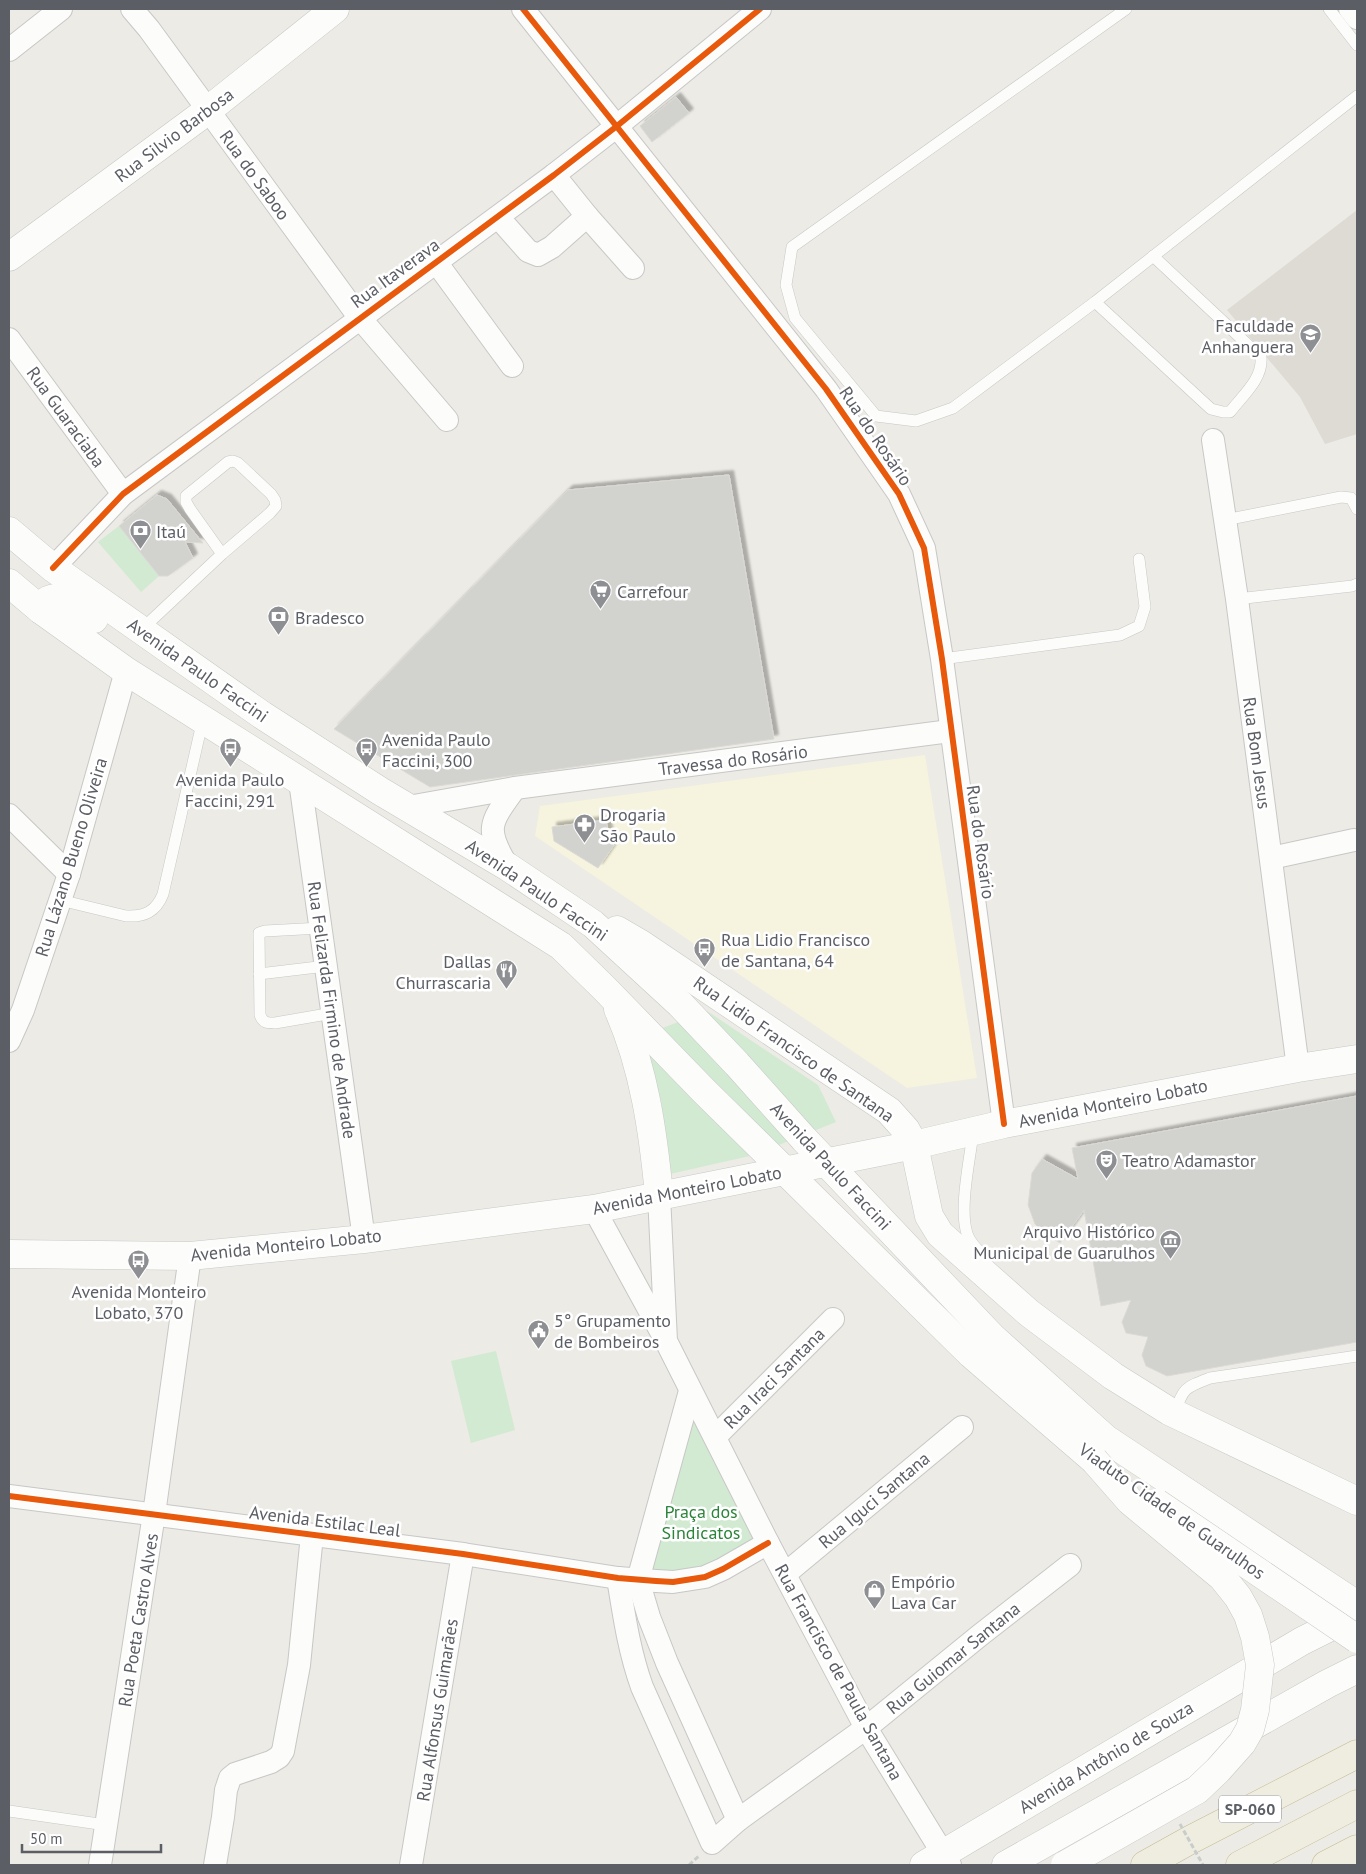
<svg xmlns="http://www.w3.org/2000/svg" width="1366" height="1874" font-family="'PT Sans',sans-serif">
  <defs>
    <filter id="shadow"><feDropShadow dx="4.5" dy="-4.5" stdDeviation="1" flood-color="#0004"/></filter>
  </defs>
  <rect width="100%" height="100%" fill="#ecebe5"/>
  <path fill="#f6f3de" d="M925 755 977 1078 907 1088 535 836 540 806Z"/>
  <path fill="#dddbd3" d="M1357 210V434L1325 444 1300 397 1227 310Z"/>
  <g fill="#d2ead1">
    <path d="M119 526 159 576 141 592 98 542Z"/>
    <path d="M707 1011 818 1085 836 1122 754 1155 670 1174 661 1100 639 1037Z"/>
    <path d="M496 1351 515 1430 471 1443 451 1361Z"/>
    <path d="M691 1410 759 1542 688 1573 641 1570Z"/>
  </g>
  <g fill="#d2d2ce" stroke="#dcdad4" filter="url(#shadow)">
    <path d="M676 97 689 113 652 142 640 126Z"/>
    <path d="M729 475 774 739 430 787 334 729 568 490Z"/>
    <path d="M157 495 167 499 203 543 185 542 193 558 168 576H159L119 526Z"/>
    <path d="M606 820 610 842 614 845 598 868 554 841 552 827Z"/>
    <path d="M1357 1096V1342L1167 1376 1146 1366 1142 1355 1148 1337 1126 1333 1122 1322 1131 1300 1101 1306 1084 1210 1060 1243 1047 1235 1035 1224 1028 1205 1032 1173 1042 1159 1078 1179 1072 1148Z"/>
  </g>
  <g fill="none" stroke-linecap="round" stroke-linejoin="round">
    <defs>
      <g id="service">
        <path d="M1126 9 792 247 786 285 795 318 876 416 916 421 953 408 1095 302 1357 96"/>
        <path d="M1329 9 1357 45"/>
        <path d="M1095 302 1211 409 1223 412H1230C1243 395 1263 379 1261 357L1153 256"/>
        <path d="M1225 520 1341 497 1351 498 1357 509"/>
        <path d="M1237 599 1352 586 1357 584"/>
        <path d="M141 630 222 554 270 513 276 506 275 500 271 494 238 463 233 461 228 462 186 496V502L190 509 222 554"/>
        <path d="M942 659 1120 635 1139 626 1145 607 1139 559"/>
        <path d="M60 900 126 916C144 917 156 912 163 894L203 719"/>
        <path d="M321 928 265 931 259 933 260 1015C263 1023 267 1023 275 1023L333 1013"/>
        <path d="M259 974 326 966"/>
        <path d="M973 1133C970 1159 958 1212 968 1236 971 1244 979 1251 985 1257"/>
        <path d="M1175 1414C1182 1388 1186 1387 1210 1378L1357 1356"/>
        <path d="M9 1811 106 1825"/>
      </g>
      <g id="minor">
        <path d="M132 9 149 29 359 317 447 420"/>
        <path d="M523 9 826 389 899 494 924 548 942 659 1004 1124"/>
        <path d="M1350 9 1357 18"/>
        <path d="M9 50 61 9"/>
        <path d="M554 175 587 216"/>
        <path d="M498 217 528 251 538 255 552 247 587 216 633 268"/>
        <path d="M436 262 512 366"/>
        <path d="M9 339 123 494"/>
        <path d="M1213 440 1237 599 1298 1068"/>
        <path d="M53 568 123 494 554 175 617 126 760 9"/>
        <path d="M300 781 364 1239"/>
        <path d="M408 807 515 788 950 731"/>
        <path d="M9 815 69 874"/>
        <path d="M1271 858 1354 840"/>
        <path d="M508 867C484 828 490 823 515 788"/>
        <path d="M9 1041 23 1010 69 874 126 671"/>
        <path d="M659 1195 666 1341 768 1543 866 1728 950 1865"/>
        <path d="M594 1209 664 1337"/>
        <path d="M715 1437 833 1319"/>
        <path d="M9 1496 463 1554 618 1578 656 1581 673 1582 705 1577 723 1569 768 1543"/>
        <path d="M785 1574 962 1427"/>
        <path d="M618 1578C624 1615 629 1651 642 1687L712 1843 738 1820 866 1728 979 1636 1070 1565"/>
        <path d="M638 1580 649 1617 667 1663 738 1820"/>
        <path d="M638 1580 690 1391"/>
        <path d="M100 1865 154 1514 190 1256"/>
        <path d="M215 1865 223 1817 226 1790 230 1778 235 1774 271 1762 279 1757 283 1751 299 1665 312 1535"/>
        <path d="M411 1865 463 1554"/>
      </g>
      <path id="tertiary" d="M9 257 207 111 335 9"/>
      <g id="secondary">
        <path d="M9 531 53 568 262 715 380 791 508 867 593 924 680 1004 737 1064 804 1139 992 1337 1106 1439 1357 1605"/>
        <path d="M9 583 41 610 126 671 561 946 604 988 704 1091 971 1354 1094 1460"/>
        <path d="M41 610 48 600C65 592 80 609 94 619"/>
        <path d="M617 930 641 944 889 1111 906 1130 914 1145 929 1216 940 1234 1029 1313 1113 1376 1169 1411 1357 1501"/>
        <path d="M618 1009C644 1068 653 1131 659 1195"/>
        <path d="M9 1254 190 1256 364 1239 594 1209 914 1145 1004 1124 1298 1068 1357 1059"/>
        <path d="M924 1865 1302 1641 1354 1615"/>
        <path d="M1006 1865 1327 1684 1357 1669"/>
      </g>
      <g id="motorway">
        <path d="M1145 1865 1190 1840 1357 1754"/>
        <path d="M1240 1865 1357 1804"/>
        <path d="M1326 1865 1357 1849"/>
      </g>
    </defs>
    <use href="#service" stroke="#c8c7c7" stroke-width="12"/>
    <use href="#minor" stroke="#c8c7c7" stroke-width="24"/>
    <use href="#tertiary" stroke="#c8c7c7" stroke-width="29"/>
    <use href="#secondary" stroke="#c8c8c8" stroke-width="29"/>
    <use href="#motorway" stroke="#c4ba92" stroke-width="29"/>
    <path stroke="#c8cdcb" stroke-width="3" stroke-dasharray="5 2.5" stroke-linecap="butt" d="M689 1865 699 1856"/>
    <use href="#service" stroke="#fcfcfb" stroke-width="11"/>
    <use href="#minor" stroke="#fcfcfb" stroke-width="22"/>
    <use href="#tertiary" stroke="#fcfcfb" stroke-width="28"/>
    <use href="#secondary" stroke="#fcfcfb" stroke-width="28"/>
    <use href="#motorway" stroke="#efede0" stroke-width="28"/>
    <defs>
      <g id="secondary-bridge">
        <path d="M1157 1503 1357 1639"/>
        <path d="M1065 1865 1197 1790 1218 1770 1242 1743 1250 1729 1255 1710 1260 1665 1255 1637 1248 1615 1238 1597 1222 1577 1130 1501 1094 1460"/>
      </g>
    </defs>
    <use href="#secondary-bridge" stroke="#c8c8c8" stroke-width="29" stroke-linecap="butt"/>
    <path stroke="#c8cdcb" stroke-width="3" stroke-dasharray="5 2.5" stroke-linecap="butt" d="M1180 1824 1203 1865"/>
    <use href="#secondary-bridge" stroke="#fcfcfb" stroke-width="28"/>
    <defs>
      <g id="cycleway">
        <path d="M523 9 826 389 899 494 924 548 942 659 1004 1124"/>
        <path d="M53 568 123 494 554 175 617 126 760 9"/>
        <path d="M9 1496 463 1554 618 1578 656 1581 673 1582 705 1577 723 1569 768 1543"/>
      </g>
    </defs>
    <use href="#cycleway" stroke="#fff" stroke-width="9"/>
    <use href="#cycleway" stroke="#e8590c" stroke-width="6"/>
  </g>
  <defs>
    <symbol id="university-pin" viewBox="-11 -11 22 30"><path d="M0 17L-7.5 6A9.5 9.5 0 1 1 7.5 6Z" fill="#8e8f92" stroke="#fff"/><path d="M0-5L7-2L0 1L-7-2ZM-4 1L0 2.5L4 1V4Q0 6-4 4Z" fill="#fff"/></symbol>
    <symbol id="bank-pin" viewBox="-11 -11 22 30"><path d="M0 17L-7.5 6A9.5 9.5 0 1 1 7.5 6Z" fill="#8e8f92" stroke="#fff"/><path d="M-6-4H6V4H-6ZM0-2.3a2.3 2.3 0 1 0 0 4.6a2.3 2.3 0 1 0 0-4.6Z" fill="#fff"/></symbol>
    <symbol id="supermarket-pin" viewBox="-11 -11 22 30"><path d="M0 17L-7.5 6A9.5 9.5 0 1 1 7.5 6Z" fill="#8e8f92" stroke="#fff"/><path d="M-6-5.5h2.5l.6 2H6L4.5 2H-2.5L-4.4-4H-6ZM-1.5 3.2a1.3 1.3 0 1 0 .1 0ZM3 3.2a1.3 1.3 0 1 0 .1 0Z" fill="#fff"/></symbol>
    <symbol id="bus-pin" viewBox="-11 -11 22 30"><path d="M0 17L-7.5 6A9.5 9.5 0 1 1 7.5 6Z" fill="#8e8f92" stroke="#fff"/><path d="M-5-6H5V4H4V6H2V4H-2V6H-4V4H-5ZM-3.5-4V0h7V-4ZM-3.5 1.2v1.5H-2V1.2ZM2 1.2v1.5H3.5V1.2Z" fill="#fff"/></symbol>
    <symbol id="pharmacy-pin" viewBox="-11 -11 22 30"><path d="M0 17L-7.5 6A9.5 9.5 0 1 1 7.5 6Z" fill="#8e8f92" stroke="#fff"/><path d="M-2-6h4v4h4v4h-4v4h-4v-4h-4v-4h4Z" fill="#fff"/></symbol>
    <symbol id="restaurant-pin" viewBox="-11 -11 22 30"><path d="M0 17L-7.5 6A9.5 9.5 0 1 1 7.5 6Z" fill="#8e8f92" stroke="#fff"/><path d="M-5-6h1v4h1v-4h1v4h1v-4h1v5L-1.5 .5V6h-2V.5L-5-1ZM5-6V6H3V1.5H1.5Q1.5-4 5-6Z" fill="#fff"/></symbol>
    <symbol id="theatre-pin" viewBox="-11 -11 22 30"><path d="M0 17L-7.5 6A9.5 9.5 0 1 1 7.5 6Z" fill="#8e8f92" stroke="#fff"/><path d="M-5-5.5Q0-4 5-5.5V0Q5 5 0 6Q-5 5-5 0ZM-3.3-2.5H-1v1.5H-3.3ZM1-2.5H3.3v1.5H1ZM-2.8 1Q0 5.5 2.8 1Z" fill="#fff"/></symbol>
    <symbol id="museum-pin" viewBox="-11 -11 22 30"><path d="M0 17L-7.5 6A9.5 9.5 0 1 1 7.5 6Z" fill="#8e8f92" stroke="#fff"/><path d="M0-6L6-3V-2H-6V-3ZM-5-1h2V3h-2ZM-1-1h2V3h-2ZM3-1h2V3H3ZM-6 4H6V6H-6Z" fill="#fff"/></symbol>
    <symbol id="civic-pin" viewBox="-11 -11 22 30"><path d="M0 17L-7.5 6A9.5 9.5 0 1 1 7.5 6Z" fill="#8e8f92" stroke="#fff"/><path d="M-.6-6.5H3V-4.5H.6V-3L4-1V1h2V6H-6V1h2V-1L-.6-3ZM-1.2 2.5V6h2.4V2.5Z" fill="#fff"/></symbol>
    <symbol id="shop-pin" viewBox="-11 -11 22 30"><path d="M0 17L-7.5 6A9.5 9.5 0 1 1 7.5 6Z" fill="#8e8f92" stroke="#fff"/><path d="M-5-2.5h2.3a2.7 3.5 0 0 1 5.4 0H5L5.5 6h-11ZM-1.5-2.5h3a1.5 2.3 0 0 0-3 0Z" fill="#fff"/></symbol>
  </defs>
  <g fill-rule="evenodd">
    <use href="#university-pin" x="1298" y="322" width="25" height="34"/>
    <use href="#bank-pin" x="128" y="518" width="25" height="34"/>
    <use href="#supermarket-pin" x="588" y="578" width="25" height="34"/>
    <use href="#bank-pin" x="266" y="604" width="25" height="34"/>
    <use href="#bus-pin" x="218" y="736" width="25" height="34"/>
    <use href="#bus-pin" x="354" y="736" width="25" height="34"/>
    <use href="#pharmacy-pin" x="572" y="812" width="25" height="34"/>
    <use href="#bus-pin" x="692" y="936" width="25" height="34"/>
    <use href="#restaurant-pin" x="494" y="958" width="25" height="34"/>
    <use href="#theatre-pin" x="1094" y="1148" width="25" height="34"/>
    <use href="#museum-pin" x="1158" y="1228" width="25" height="34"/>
    <use href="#bus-pin" x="126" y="1248" width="25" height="34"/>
    <use href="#civic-pin" x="526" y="1318" width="25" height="34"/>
    <use href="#shop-pin" x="862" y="1578" width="25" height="34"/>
  </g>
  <g text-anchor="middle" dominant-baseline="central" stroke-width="5" stroke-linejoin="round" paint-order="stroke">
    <rect fill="#fff" stroke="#8c8e93" stroke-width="1" x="1219" y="1795.5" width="62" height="27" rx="4"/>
    <g font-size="16" font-weight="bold" fill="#5b5e65">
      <text x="1250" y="1809">SP-060</text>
    </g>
    <g font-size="18" fill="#5b5e65" stroke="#fff">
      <text transform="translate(174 135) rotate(-37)">Rua Silvio Barbosa</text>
      <text transform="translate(255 175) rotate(54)">Rua do Saboo</text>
      <text transform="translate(395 273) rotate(-36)">Rua Itaverava</text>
      <text transform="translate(66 417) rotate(54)">Rua Guaraciaba</text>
      <text transform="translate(876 436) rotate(56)">Rua do Rosário</text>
      <text transform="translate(198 670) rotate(35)">Avenida Paulo Faccini</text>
      <text transform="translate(1257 753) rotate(82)">Rua Bom Jesus</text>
      <text transform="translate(733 760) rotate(-7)">Travessa do Rosário</text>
      <text transform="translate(981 842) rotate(82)">Rua do Rosário</text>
      <text transform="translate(71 857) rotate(-73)">Rua Lázano Bueno Oliveira</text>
      <text transform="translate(537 890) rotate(34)">Avenida Paulo Faccini</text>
      <text transform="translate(332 1010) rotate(82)">Rua Felizarda Firmino de Andrade</text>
      <text transform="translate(794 1049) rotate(35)">Rua Lidio Francisco de Santana</text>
      <text transform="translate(1113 1103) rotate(-11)">Avenida Monteiro Lobato</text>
      <text transform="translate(831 1166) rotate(47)">Avenida Paulo Faccini</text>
      <text transform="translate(687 1190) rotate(-11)">Avenida Monteiro Lobato</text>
      <text transform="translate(286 1245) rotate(-6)">Avenida Monteiro Lobato</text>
      <text transform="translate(774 1378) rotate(-45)">Rua Iraci Santana</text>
      <text transform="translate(874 1500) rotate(-40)">Rua Iguci Santana</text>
      <text transform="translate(1172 1511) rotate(35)">Viaduto Cidade de Guarulhos</text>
      <text transform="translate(325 1521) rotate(7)">Avenida Estilac Leal</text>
      <text transform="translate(138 1620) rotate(-81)">Rua Poeta Castro Alves</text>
      <text transform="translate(953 1658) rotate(-39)">Rua Guiomar Santana</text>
      <text transform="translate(839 1672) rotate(61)">Rua Francisco de Paula Santana</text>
      <text transform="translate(437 1710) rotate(-81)">Rua Alfonsus Guimarães</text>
      <text transform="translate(1106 1757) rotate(-31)">Avenida Antônio de Souza</text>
    </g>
    <g font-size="18" fill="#5b5e65" stroke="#fff" text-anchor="start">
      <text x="1294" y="325" text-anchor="end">Faculdade<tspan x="1294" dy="21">Anhanguera</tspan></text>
      <text x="156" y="531">Itaú</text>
      <text x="617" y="591">Carrefour</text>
      <text x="295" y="617">Bradesco</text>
      <text x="382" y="739">Avenida Paulo<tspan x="382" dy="21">Faccini, 300</tspan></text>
      <text x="230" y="779" text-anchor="middle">Avenida Paulo<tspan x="230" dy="21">Faccini, 291</tspan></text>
      <text x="600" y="814">Drogaria<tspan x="600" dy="21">São Paulo</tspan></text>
      <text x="721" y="939">Rua Lidio Francisco<tspan x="721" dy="21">de Santana, 64</tspan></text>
      <text x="491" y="961" text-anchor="end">Dallas<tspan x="491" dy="21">Churrascaria</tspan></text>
      <text x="1122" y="1160">Teatro Adamastor</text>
      <text x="1155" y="1231" text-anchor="end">Arquivo Histórico<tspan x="1155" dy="21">Municipal de Guarulhos</tspan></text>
      <text x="139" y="1291" text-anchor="middle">Avenida Monteiro<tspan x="139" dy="21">Lobato, 370</tspan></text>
      <text x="554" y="1320">5° Grupamento<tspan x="554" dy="21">de Bombeiros</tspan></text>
      <text x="891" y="1581">Empório<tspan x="891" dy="21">Lava Car</tspan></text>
    </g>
    <g font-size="18" fill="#2b8439" stroke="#fff">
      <text x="701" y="1511">Praça dos<tspan x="701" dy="21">Sindicatos</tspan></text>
    </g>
  </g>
  <rect width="1366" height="1874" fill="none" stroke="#5b5e65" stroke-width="20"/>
  <path d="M22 1844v8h139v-8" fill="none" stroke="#5b5e65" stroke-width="2.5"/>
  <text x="30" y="1844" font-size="15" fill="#5b5e65" stroke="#ffffff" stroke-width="4" paint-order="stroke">50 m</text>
</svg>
